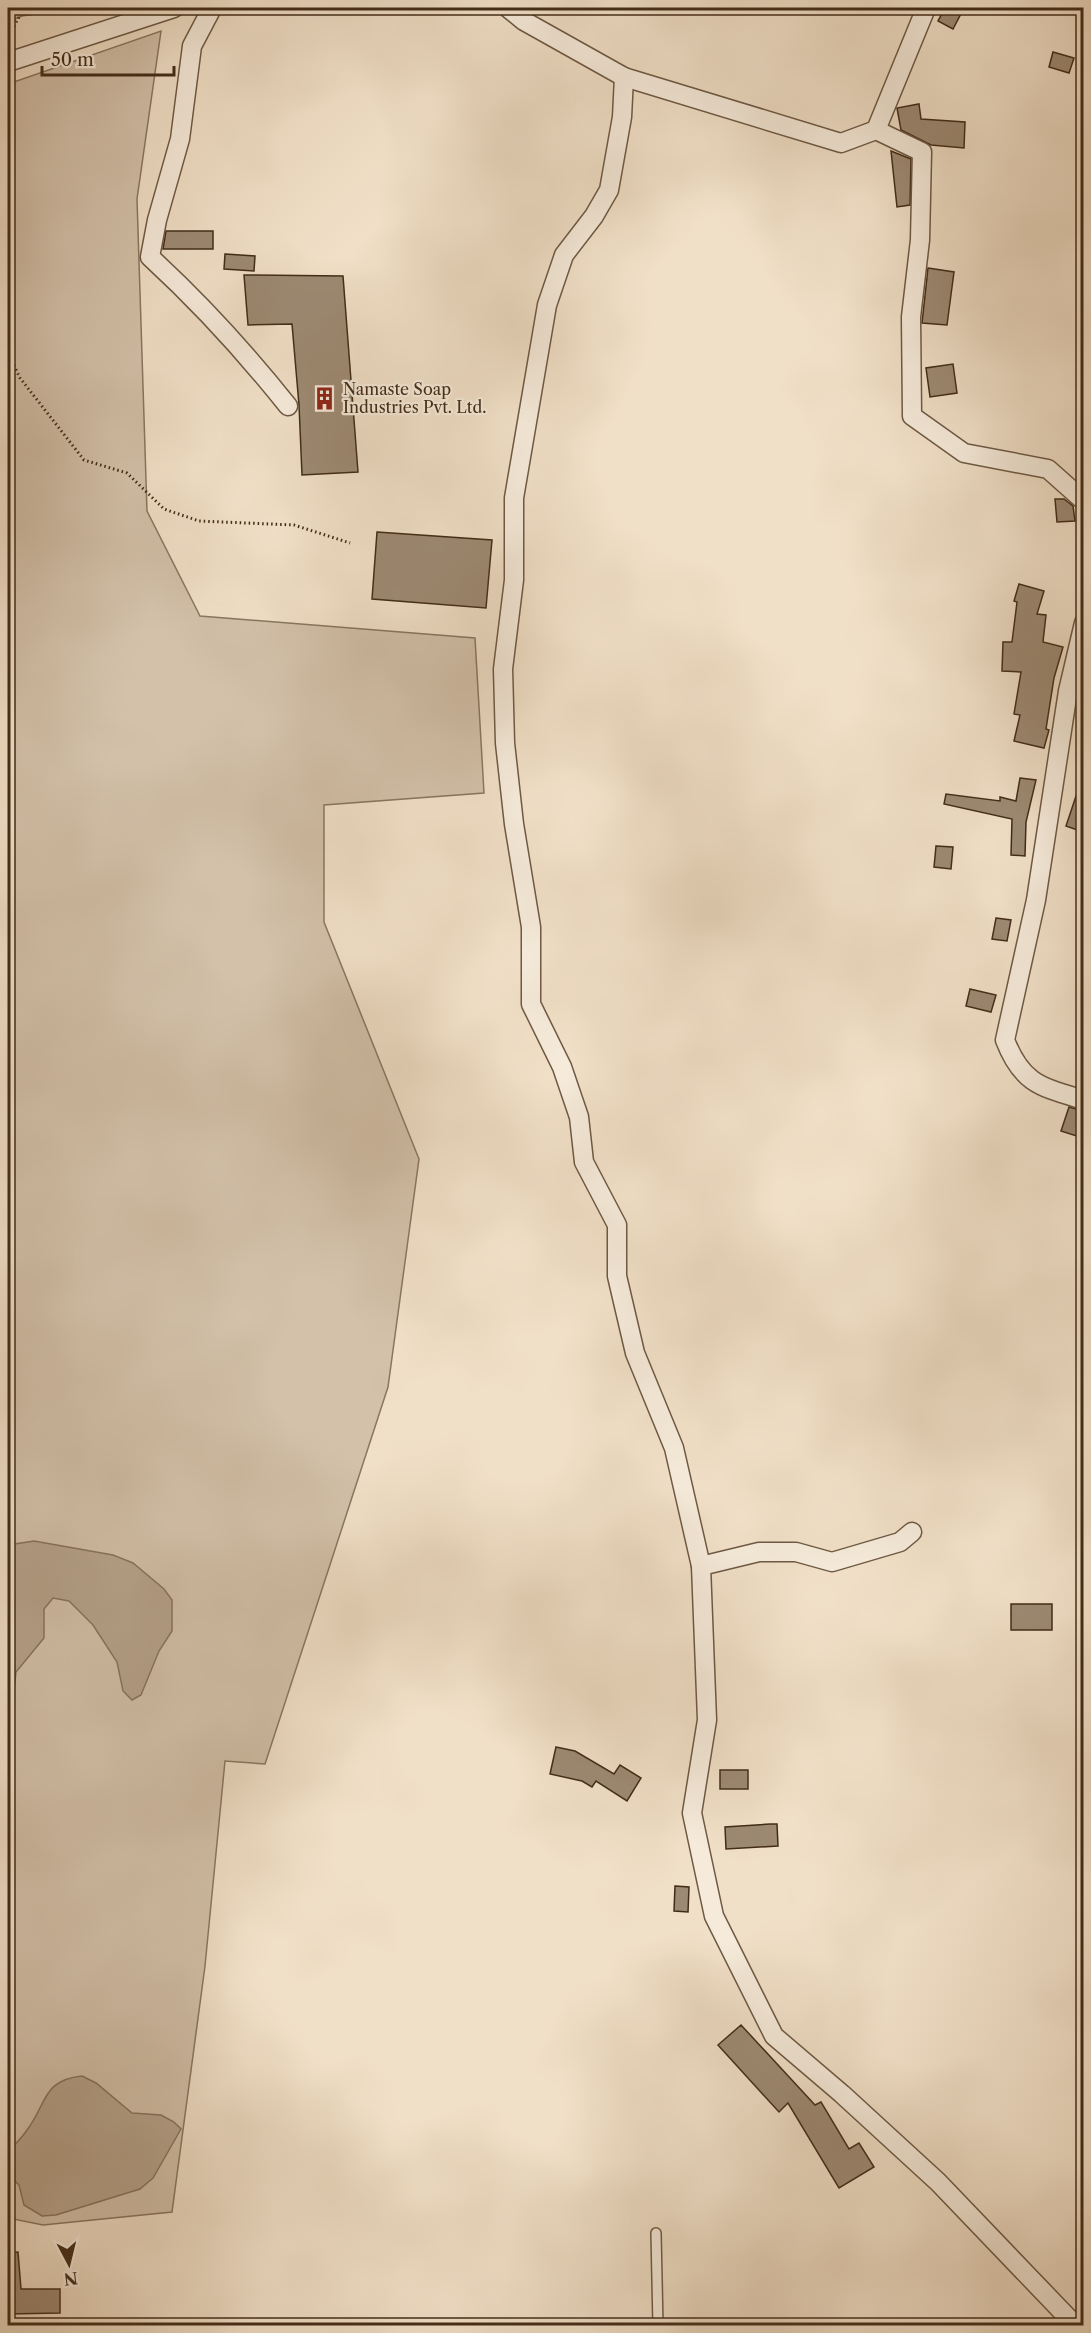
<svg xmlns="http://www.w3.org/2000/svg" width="1091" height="2333" font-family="'Libre Caslon Text',serif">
  <rect width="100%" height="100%" fill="#f1e0c8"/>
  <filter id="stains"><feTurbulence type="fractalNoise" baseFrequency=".00333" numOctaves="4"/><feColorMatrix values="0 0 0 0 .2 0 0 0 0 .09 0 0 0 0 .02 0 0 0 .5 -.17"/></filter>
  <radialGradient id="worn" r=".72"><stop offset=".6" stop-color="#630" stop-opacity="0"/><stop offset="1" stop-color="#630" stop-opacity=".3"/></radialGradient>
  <g fill="#d3c1aa" stroke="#8a7661" stroke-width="1.5">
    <path d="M8 8H76L22 16 8 22Z"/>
    <path d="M161 31 137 199 147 511 200 616 475 638 484 793 324 805V922L419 1159 388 1387 265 1764 225 1761 205 1966 172 2212 43 2225 8 2218V84Z"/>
  </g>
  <g fill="#b6a38c" stroke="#88735e" stroke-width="1.5">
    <path d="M34 1541 113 1555 133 1563 164 1589 172 1600V1631L159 1651 141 1695 132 1700 123 1691 117 1662 93 1625 69 1601 53 1598 44 1609V1638L16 1672 8 1745V1545Z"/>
    <path d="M82 2076 96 2083 132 2113 161 2115 174 2122 181 2129 153 2178 140 2189 56 2215 42 2216 24 2205 19 2185 8 2174V2152C14 2145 22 2138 27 2130 47 2104 42 2080 82 2076Z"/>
  </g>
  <g fill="#9d8a74" stroke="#422c18" stroke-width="1.5">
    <path d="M945 8H964L953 29 938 21Z"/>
    <path d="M1053 52 1074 58 1069 73 1049 67Z"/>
    <path d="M919 104 921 119 965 122 964 148 931 145 901 130 897 108Z"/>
    <path d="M891 151 911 159 910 205 897 207Z"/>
    <path d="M166 231H213V249H163Z"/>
    <path d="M225 254 255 256 254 271 224 269Z"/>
    <path d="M928 268 954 272 947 325 922 323Z"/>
    <path d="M244 275 343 276 358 472 302 475 299 405 292 324 248 325Z"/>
    <path d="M953 364 957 393 930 397 926 368Z"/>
    <path d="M1055 499H1064L1073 506 1075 521 1057 522Z"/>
    <path d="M377 532 492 540 486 608 372 599Z"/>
    <path d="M1019 584 1044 591 1037 614 1046 615 1043 642 1063 647 1054 678 1046 729 1049 730 1044 748 1014 741 1020 715 1014 714 1021 672 1002 671 1003 642H1012L1017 602 1014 601Z"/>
    <path d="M1020 778 1036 780 1026 822 1025 856 1011 855 1012 819 944 804 946 794 1000 801V797L1016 801Z"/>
    <path d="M1081 781H1083V832L1066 826Z"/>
    <path d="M936 846 953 847 951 869 934 867Z"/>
    <path d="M996 918 1011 920 1007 941 992 939Z"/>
    <path d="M970 989 996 995 991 1012 966 1006Z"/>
    <path d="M1069 1107 1083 1111V1138L1061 1131Z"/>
    <rect x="1011" y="1604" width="41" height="26"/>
    <path d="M556 1747 575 1751 614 1774 620 1765 641 1778 627 1801 596 1781 592 1787 582 1781 550 1774Z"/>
    <rect x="720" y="1770" width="28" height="19"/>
    <path d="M770 1824H777L778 1846 726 1849 725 1827Z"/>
    <path d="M675 1886 689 1887 688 1912 674 1911Z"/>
    <path d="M741 2025 815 2105 821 2102 849 2149 859 2143 874 2167 839 2188 788 2103 779 2112 718 2045Z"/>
    <path d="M18 2252 21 2289H60V2313L8 2314V2253Z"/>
  </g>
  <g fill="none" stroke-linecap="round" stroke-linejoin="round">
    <defs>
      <path id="service" d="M656 2233 658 2326"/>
      <g id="minor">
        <path d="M212 8 192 46 180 139 157 220 150 257C201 304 245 352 288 406"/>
        <path d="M508 8 524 21 624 77 841 143 876 130 926 8"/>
        <path d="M8 62 174 8"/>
        <path d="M624 77 622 117 609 190 594 216 564 255 547 305 514 498V580L503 669 505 743 514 824 531 927V1004L562 1067 579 1117 584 1162 617 1225V1276L635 1353 674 1448 701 1566 707 1720 692 1813 714 1916 774 2036 842 2094 938 2182 1076 2326"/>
        <path d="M876 130 922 152 920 240 911 317 912 416 964 453 1048 469 1084 501"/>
        <path d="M1084 623 1068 691 1036 900 1005 1040C1022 1084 1041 1087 1084 1100"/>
        <path d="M701 1566 759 1552H796L832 1562 900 1542 912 1532"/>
      </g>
    </defs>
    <use href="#service" stroke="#6e5944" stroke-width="12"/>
    <use href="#minor" stroke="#6e5944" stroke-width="21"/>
    <g stroke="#422c18" stroke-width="3" stroke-dasharray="1.5 3" stroke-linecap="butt">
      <path d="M8 33 13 28 24 8"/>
      <path d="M8 353 20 378 84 460 127 473 164 509 199 521 294 525 350 543"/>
    </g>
    <use href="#service" stroke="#f6ebdb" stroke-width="9"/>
    <use href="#minor" stroke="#f6ebdb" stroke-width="18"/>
  </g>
  <defs>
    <symbol id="building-bare" viewBox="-9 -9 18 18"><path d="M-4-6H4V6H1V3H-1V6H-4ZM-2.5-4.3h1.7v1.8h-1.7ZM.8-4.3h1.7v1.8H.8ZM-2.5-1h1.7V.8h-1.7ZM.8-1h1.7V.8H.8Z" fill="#8f2418" stroke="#f6ebdb" stroke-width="2.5" paint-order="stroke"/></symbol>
  </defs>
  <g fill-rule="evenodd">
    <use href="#building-bare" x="308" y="382" width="33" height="33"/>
  </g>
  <g text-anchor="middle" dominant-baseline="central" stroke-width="4.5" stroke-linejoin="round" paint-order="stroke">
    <g font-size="16" fill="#422c18" stroke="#f6ebdb" text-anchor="start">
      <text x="343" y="389">Namaste Soap<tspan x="343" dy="18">Industries Pvt. Ltd.</tspan></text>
    </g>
  </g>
  <rect width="1091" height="2333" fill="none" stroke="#f1e0c8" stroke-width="30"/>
  <rect x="9" y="9" width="1073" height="2315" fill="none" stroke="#422c18" stroke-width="3"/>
  <rect x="15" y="15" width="1061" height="2303" fill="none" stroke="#422c18" stroke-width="1.5"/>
  <g transform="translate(69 2264) rotate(173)" stroke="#f6ebdb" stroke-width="4.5" paint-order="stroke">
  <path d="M0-4.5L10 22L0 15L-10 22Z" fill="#422c18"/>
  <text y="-9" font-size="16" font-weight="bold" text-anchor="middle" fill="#422c18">N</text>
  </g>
  <path d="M42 66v9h132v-9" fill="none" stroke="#422c18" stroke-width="3"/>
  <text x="51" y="66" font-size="18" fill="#422c18" stroke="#f6ebdb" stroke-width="4.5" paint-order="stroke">50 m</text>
  <rect width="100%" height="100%" filter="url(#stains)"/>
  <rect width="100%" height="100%" fill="url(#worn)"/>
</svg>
